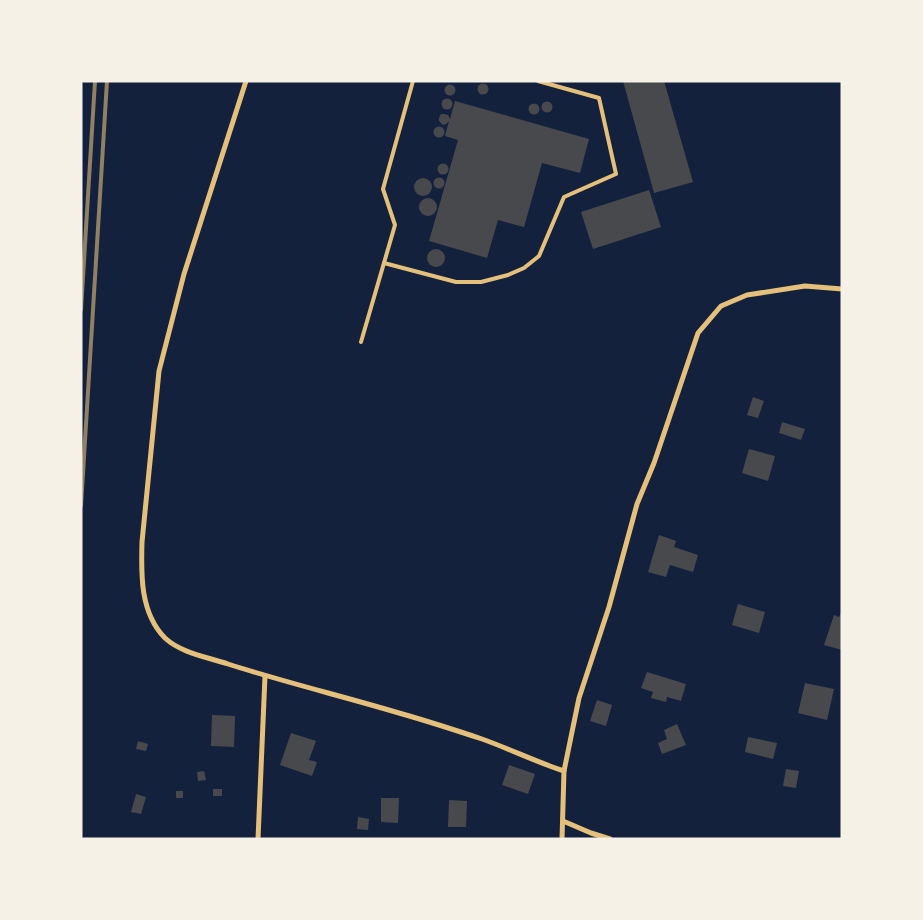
<svg xmlns="http://www.w3.org/2000/svg" width="923" height="920" font-family="Barlow,sans-serif">
  <rect width="100%" height="100%" fill="#14213d"/>
  <g fill="#48494c">
    <path d="M623 81H664L693 182 654 193Z"/>
    <circle cx="483" cy="89" r="5.5"/>
    <circle cx="450" cy="90" r="5.5"/>
    <circle cx="447" cy="104" r="5.5"/>
    <path d="M455 101 589 139 580 173 542 163 524 227 498 220 487 258 429 241 458 140 445 136 449 121 446 124 443 125 439 121V118L441 114H444L448 115 450 119Z"/>
    <circle cx="547" cy="107" r="5.5"/>
    <circle cx="534" cy="109" r="5.5"/>
    <circle cx="439" cy="132" r="5.5"/>
    <circle cx="443" cy="169" r="5.5"/>
    <circle cx="439" cy="183" r="5.5"/>
    <circle cx="423" cy="187" r="9"/>
    <path d="M649 190 661 227 593 249 581 212Z"/>
    <circle cx="428" cy="207" r="9"/>
    <circle cx="436" cy="258" r="9"/>
    <path d="M753 397 764 401 758 418 747 415Z"/>
    <path d="M782 422 805 429 801 440 779 433Z"/>
    <path d="M749 449 775 456 768 481 742 473Z"/>
    <path d="M659 535 676 541 674 547 698 555 693 572 670 565 666 577 648 572Z"/>
    <path d="M738 604 765 612 759 633 732 625Z"/>
    <path d="M842 611V650L824 645 834 615 839 617Z"/>
    <path d="M647 672 686 684 681 701 667 697 666 702 651 698 653 692 641 688Z"/>
    <path d="M805 683 834 689 827 720 798 713Z"/>
    <path d="M597 700 612 705 606 726 590 721Z"/>
    <path d="M212 715 235 716 234 747 211 746Z"/>
    <path d="M677 724 686 745 662 754 658 743 667 739 664 730Z"/>
    <path d="M291 733 316 741 309 760 317 762 312 776 280 765Z"/>
    <path d="M748 737 777 743 773 759 745 752Z"/>
    <path d="M138 741 148 744 146 751 136 749Z"/>
    <path d="M509 765 535 774 528 794 502 785Z"/>
    <path d="M786 769 799 771 796 788 783 786Z"/>
    <path d="M204 771 206 780 198 781 197 772Z"/>
    <rect x="213" y="789" width="9" height="7"/>
    <rect x="176" y="791" width="7" height="7"/>
    <path d="M136 794 146 797 141 814 131 812Z"/>
    <path d="M381 798H399L398 823 381 822Z"/>
    <path d="M449 800 467 801 466 827H448Z"/>
    <path d="M358 817 369 819 368 830 357 829Z"/>
  </g>
  <g fill="none" stroke-linecap="round" stroke-linejoin="round">
    <g stroke="#e5c07b" stroke-width="4">
      <path d="M384 263 456 282H481L508 275 524 268 539 256 564 197 616 174 599 98 538 81"/>
      <path d="M361 342 395 225 383 189 413 81"/>
    </g>
    <g stroke="#e5c07b" stroke-width="5">
      <path d="M246 81 184 274 159 371 142 542C141 574 140 613 165 638 181 653 207 657 228 664 284 682 342 696 399 713 427 721 455 730 482 739 510 749 536 762 564 771"/>
      <path d="M563 821 591 833 610 839"/>
      <path d="M258 839 265 676"/>
      <path d="M562 839 564 771 579 698 609 607 637 504 654 463 698 333 721 306 747 295 805 286 842 289"/>
    </g>
    <g stroke="#918062" stroke-width="4">
      <path d="M81 310 95 81"/>
      <path d="M81 506 107 81"/>
    </g>
  </g>
  <rect width="923" height="920" fill="none" stroke="#f6f1e7" stroke-width="165"/>
</svg>
